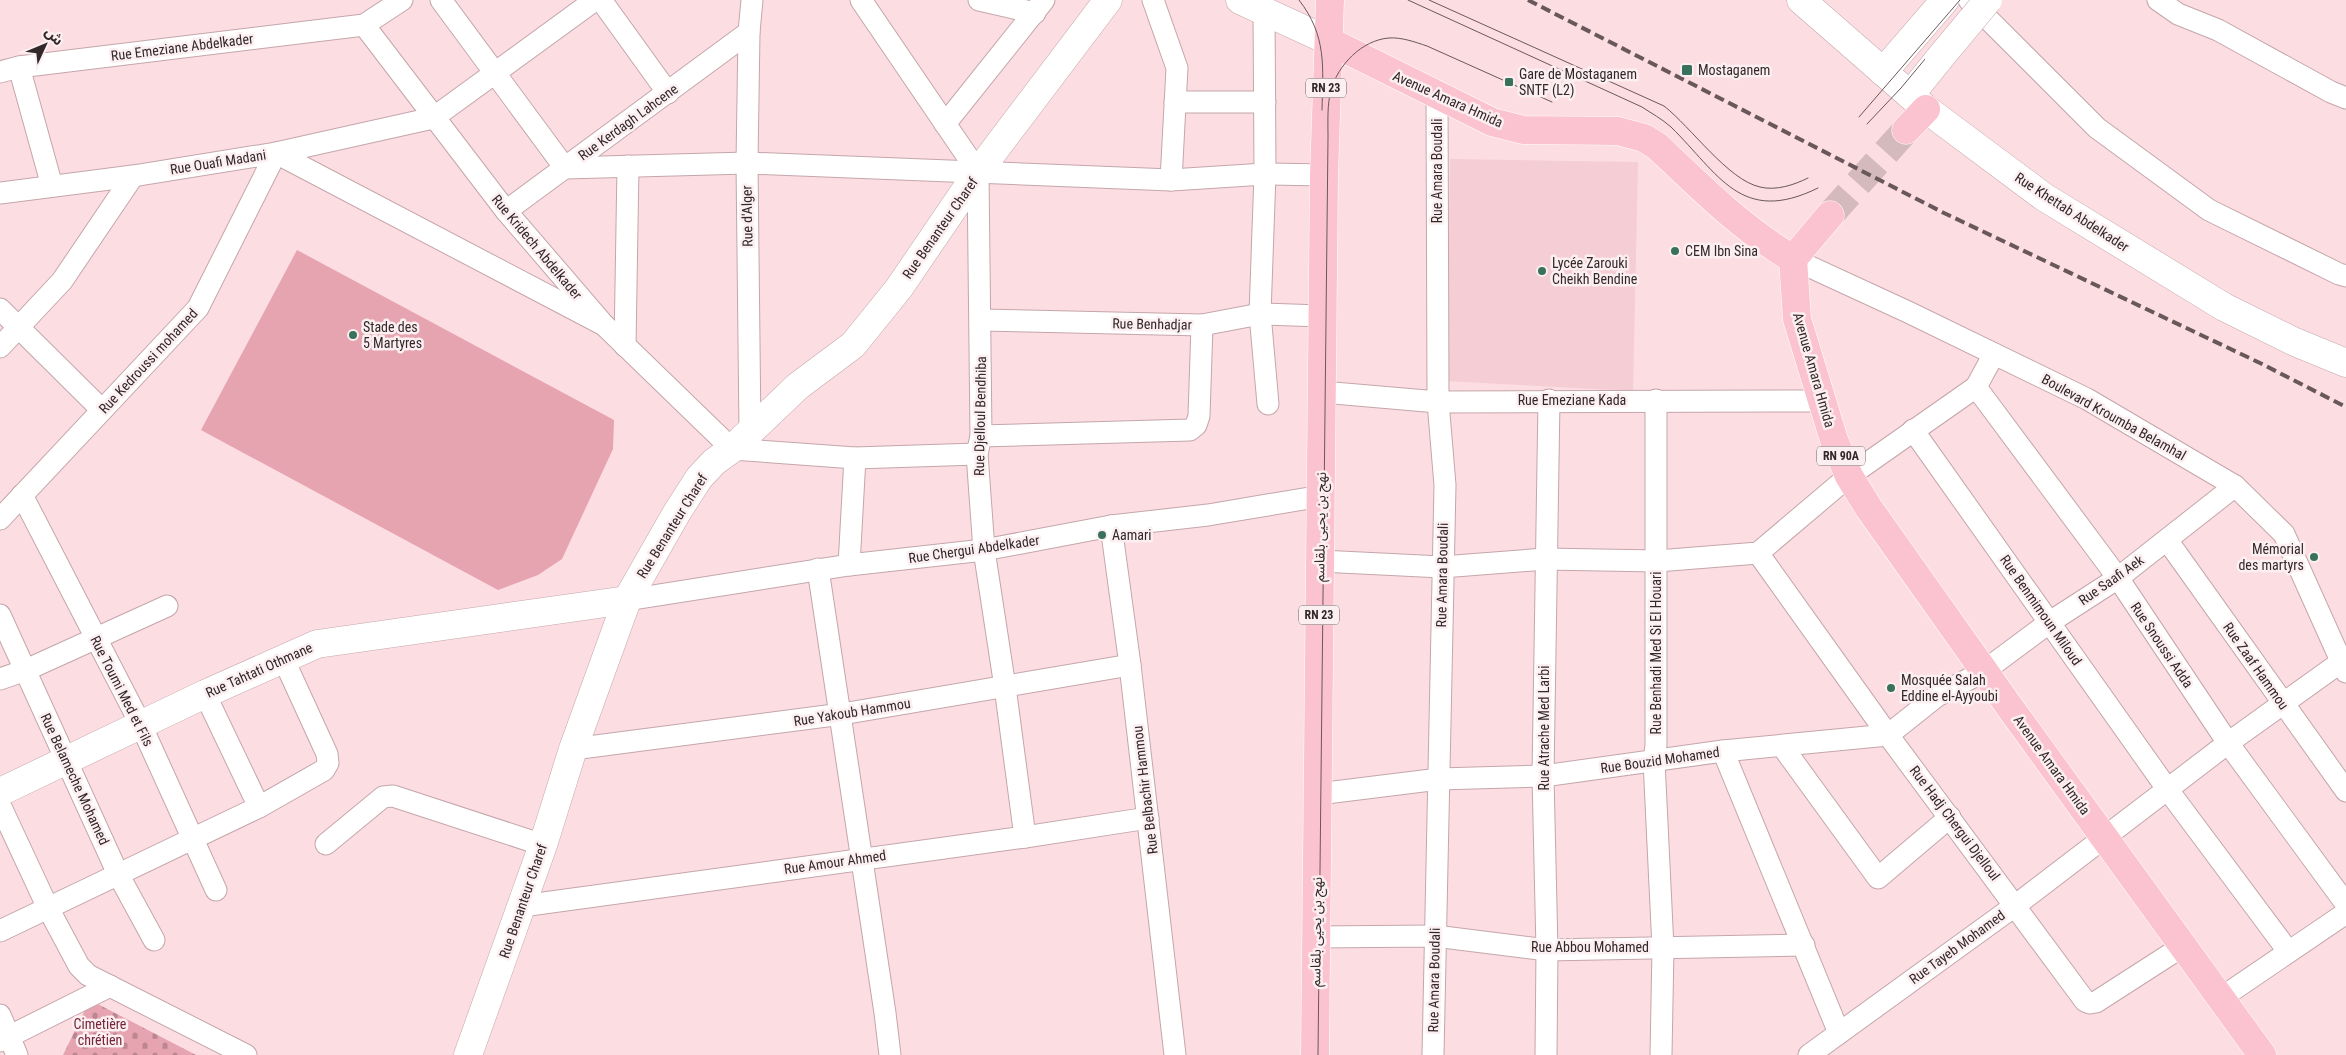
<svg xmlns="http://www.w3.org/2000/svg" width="2346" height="1055" font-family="'Roboto Condensed','Noto Sans Arabic',sans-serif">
  <defs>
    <pattern id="cemetery-stones" width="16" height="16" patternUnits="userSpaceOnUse" patternTransform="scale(1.25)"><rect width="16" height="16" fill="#e6a4b0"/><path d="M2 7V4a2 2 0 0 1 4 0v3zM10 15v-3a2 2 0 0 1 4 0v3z" fill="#bb868f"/></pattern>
  </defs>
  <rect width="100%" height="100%" fill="#fcdde2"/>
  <path fill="#f5cdd4" d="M1450 159 1638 162 1633 391 1446 381Z"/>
  <path fill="url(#cemetery-stones)" d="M90 1000 196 1055H63Z"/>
  <path fill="#e6a4b0" d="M297 250 614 420 613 449 562 559 538 575 498 590 201 430Z"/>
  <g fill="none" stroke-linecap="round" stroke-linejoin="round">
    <path stroke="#d4b9bd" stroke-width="28" stroke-dasharray="28 14" stroke-linecap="butt" d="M1830 215 1906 130"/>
    <defs>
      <g id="minor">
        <path d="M441 0 565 168 747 163 1171 180 1265 174 1324 175"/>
        <path d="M601 0 668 93"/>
        <path d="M861 0 978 172"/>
        <path d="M979 0 1035 13"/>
        <path d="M1153 0 1177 68 1171 180"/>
        <path d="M1969 0 2097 128 2209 210 2339 274 2346 276"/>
        <path d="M2158 0 2178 14 2218 30 2331 92 2346 98"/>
        <path d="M1264 9 1265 174 1260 314 1268 404"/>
        <path d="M364 25 506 211 604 325 732 449 855 458 977 454"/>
        <path d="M19 67 52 186"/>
        <path d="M0 72 19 67 364 25 402 0"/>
        <path d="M1175 102H1265"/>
        <path d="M945 124 1044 0"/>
        <path d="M978 172 981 436 977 454 984 550 1005 687 1025 837"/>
        <path d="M0 193 133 176 276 153 433 118 595 0"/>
        <path d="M506 211 749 32"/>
        <path d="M1793 259 1908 312 2087 399 2235 486 2284 534 2346 672"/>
        <path d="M0 309 102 410"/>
        <path d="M981 320 1202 325 1260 314 1322 316"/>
        <path d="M625 346 628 166"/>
        <path d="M0 347 62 281 133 176"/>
        <path d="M1976 387 2118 578 2228 743 2346 904"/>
        <path d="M1322 392 1438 402 1822 401"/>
        <path d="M1656 400V745L1654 761 1663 948 1661 1055"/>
        <path d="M1913 430 2168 790 2288 951"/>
        <path d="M750 432 747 163 749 32 752 0"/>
        <path d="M981 436 1190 430 1196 425 1199 416 1202 325"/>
        <path d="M22 495 141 725 216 890"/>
        <path d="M0 519 198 308 276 153 604 325"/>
        <path d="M1111 526 1130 665 1175 1055"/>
        <path d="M2167 540 2346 791"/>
        <path d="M1758 553 1888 735 2085 1001 2090 1003 2096 1002 2183 946"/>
        <path d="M1320 561 1442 567 1545 559 1657 561 1758 553 1849 476 1976 387 1994 354"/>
        <path d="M849 565 855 458"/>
        <path d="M818 569 885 1013 890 1055"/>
        <path d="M627 600 849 565 984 550 1111 526 1208 515 1321 496"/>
        <path d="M0 615 118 874 154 940"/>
        <path d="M0 679 26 670 167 606"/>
        <path d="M205 694 259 807"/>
        <path d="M1782 746 1878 878 1950 817"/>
        <path d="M573 749 842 714 1130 665"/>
        <path d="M1723 751 1839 1033"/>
        <path d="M1318 794 1439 779 1543 776 1723 751 1888 735 1937 696 1984 671 2050 622 2118 578 2235 486"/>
        <path d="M0 805 48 908 79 966 88 975 246 1055"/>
        <path d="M326 844 383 797 393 796 543 845"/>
        <path d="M522 906 1025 837 1148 818"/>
        <path d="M0 931 259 807 324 770 328 763 327 754 283 658"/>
        <path d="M1316 937 1435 936 1547 950 1804 945"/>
        <path d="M2221 998 2346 913"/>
        <path d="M0 1015 17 1055"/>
        <path d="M0 1041 110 986"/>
        <path d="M1433 1055 1445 485 1438 402 1437 96"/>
        <path d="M1546 1055 1547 950 1543 776 1549 400"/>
        <path d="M1809 1055 2016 905 2228 743 2341 662"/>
      </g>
      <g id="secondary">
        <path d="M1240 0 1329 41"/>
        <path d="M1801 0 1926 109 2044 197 2224 307 2295 342 2346 363"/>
        <path d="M1883 72 1945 0"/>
        <path d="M1910 95 1939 59"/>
        <path d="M0 792 205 694 317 644 627 600"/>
        <path d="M468 1055 543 845 573 749 627 600 676 514 699 478 714 462 732 449 798 386 853 345 899 288 978 172 1108 0"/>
      </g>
      <g id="primary">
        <path d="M1329 41 1492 122 1523 130 1618 131 1644 138 1657 146C1700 187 1741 228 1793 259L1797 319 1834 440 1849 476 1868 507 2011 709 2262 1055"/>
        <path d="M1906 130 1926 109"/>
        <path d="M1793 259 1830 215"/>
        <path d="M1315 1055 1324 175 1330 0"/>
      </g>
    </defs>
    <use href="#minor" stroke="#c4a6ab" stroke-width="23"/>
    <use href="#secondary" stroke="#c4a6ab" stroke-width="29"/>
    <use href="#primary" stroke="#fff" stroke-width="29"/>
    <use href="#minor" stroke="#fff" stroke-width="21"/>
    <use href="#secondary" stroke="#fff" stroke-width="28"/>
    <use href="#primary" stroke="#fbc3cf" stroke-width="28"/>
    <g stroke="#69585b" stroke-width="1">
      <path d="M1299 0C1327 36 1323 67 1322 110"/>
      <path d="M1408 0 1642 107C1651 113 1662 119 1671 127 1719 174 1741 226 1818 188"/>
      <path d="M1429 0 1664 106C1691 127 1728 180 1760 187 1776 191 1794 185 1808 178"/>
      <path d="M1859 117 1960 0"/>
      <path d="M1867 124 1901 88 1974 0"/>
      <path d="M1318 1055 1328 137C1328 121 1327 105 1331 90 1338 65 1362 40 1389 38 1401 37 1415 42 1427 46L1552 102"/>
    </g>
    <path stroke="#69585b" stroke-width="4" stroke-dasharray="10 5" stroke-linecap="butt" d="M1528 0 1944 213 2260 363 2346 407"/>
    <defs>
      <path id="secondary-bridge" d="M1939 59 1988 0"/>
    </defs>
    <use href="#secondary-bridge" stroke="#c4a6ab" stroke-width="29" stroke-linecap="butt"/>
    <use href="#secondary-bridge" stroke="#fff" stroke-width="28"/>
  </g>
  <g fill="#38725c" stroke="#fceff1" stroke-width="2">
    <rect x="1681" y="64" width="12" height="12" rx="2.5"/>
    <rect x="1504" y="77" width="10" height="10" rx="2.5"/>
    <circle cx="1675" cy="251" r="5"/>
    <circle cx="1542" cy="271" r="5"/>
    <circle cx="353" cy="335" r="5"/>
    <circle cx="1102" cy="535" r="5"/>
    <circle cx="2314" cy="557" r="5"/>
    <circle cx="1891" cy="688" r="5"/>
  </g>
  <g text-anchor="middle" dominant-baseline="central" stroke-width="5" stroke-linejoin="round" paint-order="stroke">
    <g fill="#fceff1" stroke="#6f6365" stroke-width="1">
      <rect x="1306" y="78.5" width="40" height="19" rx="4"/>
      <rect x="1817" y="446.5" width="48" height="19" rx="4"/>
      <rect x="1299" y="605.5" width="40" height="19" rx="4"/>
    </g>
    <g font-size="12" font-weight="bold" fill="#322729">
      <text x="1326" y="88">RN 23</text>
      <text x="1841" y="456">RN 90A</text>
      <text x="1319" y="615">RN 23</text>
    </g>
    <g font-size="14" fill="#322729" stroke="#fceff1">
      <text transform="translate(182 47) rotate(-7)">Rue Emeziane Abdelkader</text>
      <text transform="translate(1448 99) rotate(24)">Avenue Amara Hmida</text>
      <text transform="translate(628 122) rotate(-36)">Rue Kerdagh Lahcene</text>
      <text transform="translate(218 162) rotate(-9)">Rue Ouafi Madani</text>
      <text transform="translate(1437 171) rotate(-90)">Rue Amara Boudali</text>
      <text transform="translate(2072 212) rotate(33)">Rue Khettab Abdelkader</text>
      <text transform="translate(747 216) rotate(-91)">Rue d'Alger</text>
      <text transform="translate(940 228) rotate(-55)">Rue Benanteur Charef</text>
      <text transform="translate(537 247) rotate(50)">Rue Kridech Abdelkader</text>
      <text transform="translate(1152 324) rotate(1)">Rue Benhadjar</text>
      <text transform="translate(148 361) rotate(-47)">Rue Kedroussi mohamed</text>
      <text transform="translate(1814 370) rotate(74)">Avenue Amara Hmida</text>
      <text x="1572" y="400">Rue Emeziane Kada</text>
      <text transform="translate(980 416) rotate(-89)">Rue Djelloul Bendhiba</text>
      <text transform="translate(2114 417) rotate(29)">Boulevard Kroumba Belamhal</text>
      <text transform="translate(672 526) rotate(-58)">Rue Benanteur Charef</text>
      <text transform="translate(1320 527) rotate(-89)">نهج بن يحيى بلقاسم</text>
      <text transform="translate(974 549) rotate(-8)">Rue Chergui Abdelkader</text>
      <text transform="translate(1442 575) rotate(-89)">Rue Amara Boudali</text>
      <text transform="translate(2111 580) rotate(-35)">Rue Saafi Aek</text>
      <text transform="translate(2041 610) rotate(55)">Rue Benmimoun Miloud</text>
      <text transform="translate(2162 645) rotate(56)">Rue Snoussi Adda</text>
      <text transform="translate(1656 653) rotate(-90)">Rue Benhadi Med Si El Houari</text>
      <text transform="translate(2256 666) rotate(55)">Rue Zaaf Hammou</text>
      <text transform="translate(259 670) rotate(-24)">Rue Tahtati Othmane</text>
      <text transform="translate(122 691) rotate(63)">Rue Toumi Med et Fils</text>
      <text transform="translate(852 712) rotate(-9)">Rue Yakoub Hammou</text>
      <text transform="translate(1544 728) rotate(-90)">Rue Atrache Med Larbi</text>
      <text transform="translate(1660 760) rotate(-8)">Rue Bouzid Mohamed</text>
      <text transform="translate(2052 765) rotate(54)">Avenue Amara Hmida</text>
      <text transform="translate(75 779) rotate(65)">Rue Belameche Mohamed</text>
      <text transform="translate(1145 790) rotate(-97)">Rue Belbachir Hammou</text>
      <text transform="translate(1955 823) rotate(53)">Rue Hadj Chergui Djelloul</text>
      <text transform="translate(835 862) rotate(-8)">Rue Amour Ahmed</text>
      <text transform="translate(523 901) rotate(-71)">Rue Benanteur Charef</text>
      <text transform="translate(1316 932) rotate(-89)">نهج بن يحيى بلقاسم</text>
      <text x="1590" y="947">Rue Abbou Mohamed</text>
      <text transform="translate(1957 947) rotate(-36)">Rue Tayeb Mohamed</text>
      <text transform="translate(1434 980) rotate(-89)">Rue Amara Boudali</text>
    </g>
    <g font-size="14" fill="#322729" stroke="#fceff1" text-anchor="start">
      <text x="1698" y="70">Mostaganem</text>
      <text x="1519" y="74">Gare de Mostaganem<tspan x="1519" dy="16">SNTF (L2)</tspan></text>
      <text x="1685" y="251">CEM Ibn Sina</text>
      <text x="1552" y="263">Lycée Zarouki<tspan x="1552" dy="16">Cheikh Bendine</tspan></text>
      <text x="363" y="327">Stade des<tspan x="363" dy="16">5 Martyres</tspan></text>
      <text x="1112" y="535">Aamari</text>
      <text x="2304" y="549" text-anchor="end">Mémorial<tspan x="2304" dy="16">des martyrs</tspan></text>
      <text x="1901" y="680">Mosquée Salah<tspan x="1901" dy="16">Eddine el-Ayyoubi</tspan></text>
    </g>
    <g font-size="14" fill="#75263c" stroke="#fceff1">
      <text x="100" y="1024">Cimetière<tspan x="100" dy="16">chrétien</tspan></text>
    </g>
  </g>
  <g transform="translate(45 45) rotate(46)" stroke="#fceff1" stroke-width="4" paint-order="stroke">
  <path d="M0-4L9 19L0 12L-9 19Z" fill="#322729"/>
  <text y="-8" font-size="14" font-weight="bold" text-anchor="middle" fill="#322729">ش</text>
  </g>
</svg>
